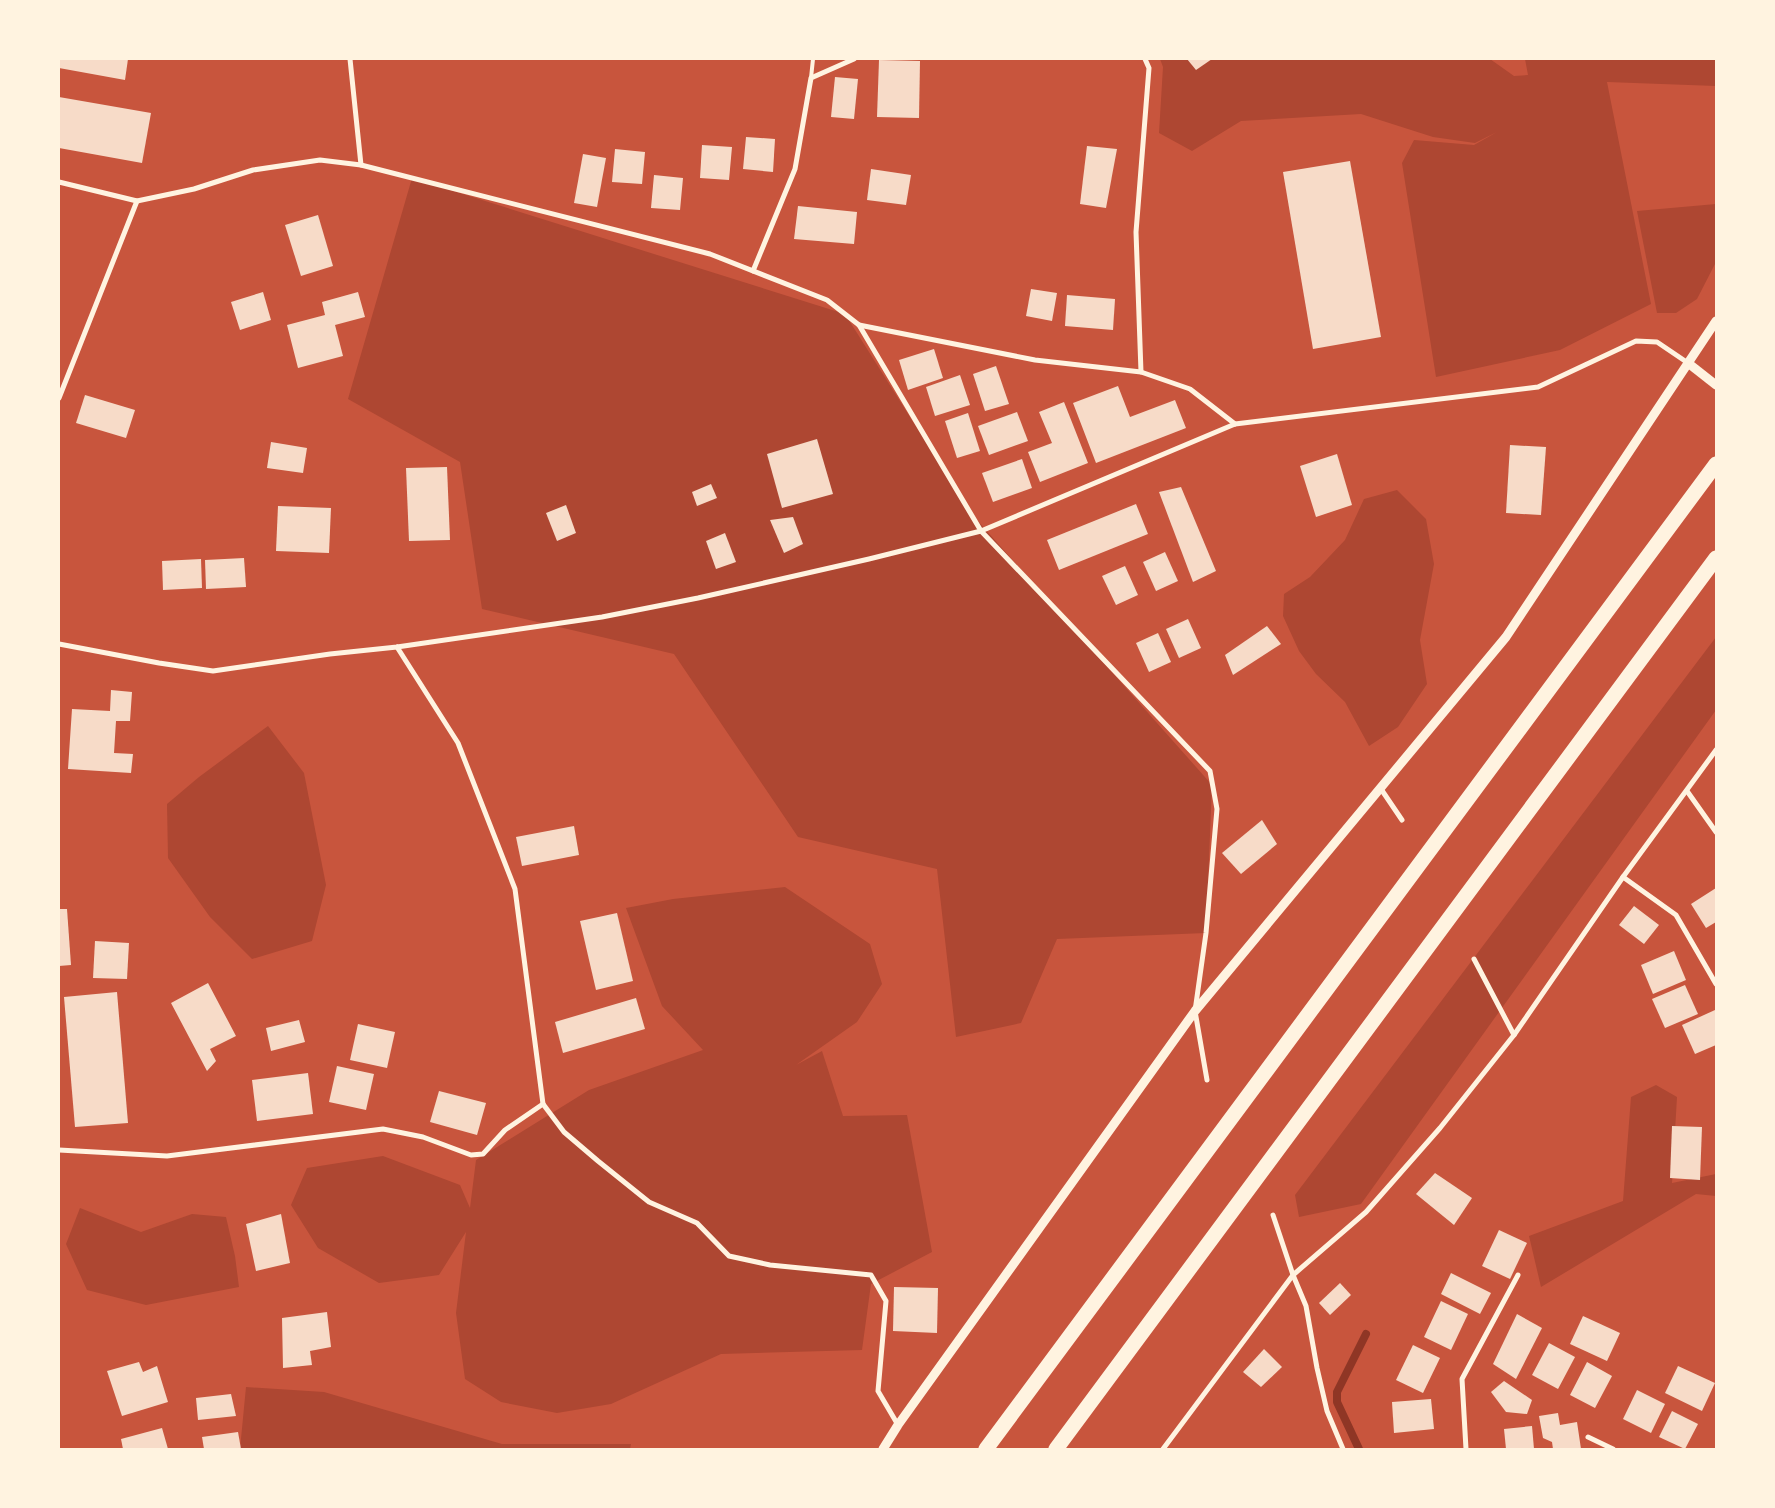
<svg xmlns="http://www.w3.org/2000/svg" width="1775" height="1508" font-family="Commissioner,sans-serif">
  <rect width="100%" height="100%" fill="#c8553d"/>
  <g fill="#ae4732">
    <path d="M1160 59H1490L1514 76 1528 75 1525 59H1716V86L1607 82 1651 304 1560 350 1436 377 1402 163 1414 140 1474 145 1497 132 1475 143 1433 137 1361 114 1241 121 1192 151 1159 133 1163 67Z"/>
    <path d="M412 178 845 314 970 512 1212 785 1206 933 1057 939 1021 1023 956 1037 937 869 798 837 674 654 482 609 460 462 348 399Z"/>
    <path d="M1716 204V262L1697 299 1676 313H1657L1637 211Z"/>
    <path d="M1397 490 1426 519 1434 564 1420 640 1427 684 1398 727 1369 746 1345 702 1316 674 1299 651 1283 616 1284 594 1310 577 1345 540 1364 499Z"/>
    <path d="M1716 637V710L1361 1204 1299 1217 1295 1195Z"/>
    <path d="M268 726 304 773 326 885 312 941 252 959 210 917 168 858 167 804 199 777Z"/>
    <path d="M785 887 870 944 882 984 857 1022 796 1065 822 1051 843 1116 907 1115 932 1252 871 1284 862 1350 721 1354 611 1404 557 1413 501 1402 465 1379 456 1313 466 1232 439 1275 379 1283 318 1248 291 1205 307 1168 383 1156 460 1185 470 1208 476 1160 589 1090 703 1050 662 1006 626 908 673 899Z"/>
    <path d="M1656 1085 1677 1097 1672 1183 1716 1174V1196L1696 1194 1541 1287 1529 1236 1623 1201 1631 1097Z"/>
    <path d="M80 1208 141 1232 192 1214 226 1217 235 1256 239 1287 146 1305 87 1290 66 1244Z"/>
    <path d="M246 1387 324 1392 502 1444H631L630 1449H240Z"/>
  </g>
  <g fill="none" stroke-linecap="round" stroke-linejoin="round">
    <path stroke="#8f3625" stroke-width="8" d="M1359 1449 1337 1402V1392L1366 1334"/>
  </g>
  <g fill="#f7dbc8">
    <path d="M59 59H128L125 80 59 68Z"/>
    <path d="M1187 59H1212L1196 70Z"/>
    <path d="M879 60 920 61 919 118 877 117Z"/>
    <path d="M835 77 858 79 854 119 831 117Z"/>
    <path d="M59 97 151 113 142 163 59 148Z"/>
    <path d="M746 137 775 139 773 172 743 169Z"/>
    <path d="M702 145 732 147 729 180 700 178Z"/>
    <path d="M1087 146 1117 149 1106 208 1080 204Z"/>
    <path d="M615 149 645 152 642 184 612 182Z"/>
    <path d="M583 154 606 158 597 207 574 203Z"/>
    <path d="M1350 161 1381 337 1313 349 1283 172Z"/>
    <path d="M871 169 911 175 906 205 867 200Z"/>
    <path d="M654 175 683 178 680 210 651 208Z"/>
    <path d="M798 206 857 212 854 244 794 239Z"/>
    <path d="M318 215 333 266 301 276 285 225Z"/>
    <path d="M1031 289 1057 293 1052 321 1026 316Z"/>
    <path d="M263 292 271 320 240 330 231 302Z"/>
    <path d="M358 292 365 317 335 325 343 356 298 368 287 325 325 315 322 302Z"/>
    <path d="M1067 295 1115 299 1113 330 1065 326Z"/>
    <path d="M934 349 943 378 908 390 899 360Z"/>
    <path d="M996 366 1009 404 985 411 973 374Z"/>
    <path d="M960 375 970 405 935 416 926 387Z"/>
    <path d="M1118 386 1130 417 1175 400 1186 428 1096 463 1073 403Z"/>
    <path d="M85 395 135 410 126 438 76 423Z"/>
    <path d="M1064 402 1088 463 1040 482 1028 452 1052 443 1039 412Z"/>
    <path d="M1017 412 1028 441 989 455 978 426Z"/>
    <path d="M968 413 980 451 957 458 945 421Z"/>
    <path d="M817 439 833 494 782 508 767 454Z"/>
    <path d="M271 442 307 448 303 473 267 468Z"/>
    <path d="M1510 445 1546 447 1541 515 1506 513Z"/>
    <path d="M1337 454 1352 505 1316 517 1300 466Z"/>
    <path d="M1022 459 1032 488 993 502 982 473Z"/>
    <path d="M447 467 450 540 409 541 406 468Z"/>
    <path d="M711 484 717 498 697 506 692 492Z"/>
    <path d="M1181 487 1216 571 1193 582 1159 492Z"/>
    <path d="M1136 504 1148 534 1059 570 1047 540Z"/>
    <path d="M566 505 576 533 557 541 546 513Z"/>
    <path d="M278 506 331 508 329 553 276 551Z"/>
    <path d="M793 517 803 544 784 553 770 520Z"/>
    <path d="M725 533 736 562 716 569 706 541Z"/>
    <path d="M1165 552 1178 581 1156 591 1143 562Z"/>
    <path d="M244 558 246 587 206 589 205 560Z"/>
    <path d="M201 559 202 588 163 590 162 561Z"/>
    <path d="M1125 566 1138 595 1116 605 1102 576Z"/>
    <path d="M1188 619 1201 648 1179 658 1166 629Z"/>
    <path d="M1267 626 1281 644 1233 675 1225 655Z"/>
    <path d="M1158 633 1171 662 1149 672 1136 643Z"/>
    <path d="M111 690 132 692 130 721H116L114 753 133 754 131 773 68 769 72 709 110 711Z"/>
    <path d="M1262 820 1277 844 1241 874 1222 853Z"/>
    <path d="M574 826 579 855 522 866 516 837Z"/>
    <path d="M1716 888V922L1706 928 1691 904Z"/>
    <path d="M1634 906 1659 925 1644 944 1619 925Z"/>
    <path d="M59 909H67L71 965 59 966Z"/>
    <path d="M617 913 633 981 596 990 580 921Z"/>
    <path d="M95 941 129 943 127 979 93 978Z"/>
    <path d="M1674 951 1686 980 1653 994 1641 965Z"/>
    <path d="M208 983 236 1036 210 1049 216 1061 207 1071 171 1003Z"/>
    <path d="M1685 985 1698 1014 1665 1028 1652 999Z"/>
    <path d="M117 992 128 1123 75 1127 64 997Z"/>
    <path d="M636 998 645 1029 563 1053 555 1022Z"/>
    <path d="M1715 1010 1716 1014V1045L1695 1054 1682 1025Z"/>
    <path d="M299 1020 305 1042 271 1051 266 1028Z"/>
    <path d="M358 1024 395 1032 387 1068 350 1060Z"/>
    <path d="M337 1066 374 1074 366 1110 329 1102Z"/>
    <path d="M308 1073 313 1114 257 1121 252 1080Z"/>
    <path d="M439 1091 486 1103 477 1135 430 1122Z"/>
    <path d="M1672 1126 1702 1127 1700 1180 1670 1178Z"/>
    <path d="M1435 1173 1472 1198 1454 1225 1416 1194Z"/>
    <path d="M281 1214 290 1263 256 1271 246 1224Z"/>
    <path d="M1499 1230 1527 1243 1510 1279 1482 1266Z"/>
    <path d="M1451 1273 1491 1293 1480 1314 1441 1294Z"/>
    <path d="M1340 1283 1351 1295 1330 1315 1319 1303Z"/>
    <path d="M894 1287 938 1288 937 1333 893 1331Z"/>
    <path d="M1441 1301 1468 1314 1451 1350 1424 1337Z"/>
    <path d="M327 1312 331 1347 310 1351 312 1365 283 1368 282 1318Z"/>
    <path d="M1517 1314 1542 1328 1516 1379 1493 1364Z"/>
    <path d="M1583 1316 1620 1333 1607 1361 1570 1344Z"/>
    <path d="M1549 1343 1575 1357 1558 1389 1532 1375Z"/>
    <path d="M1413 1345 1440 1358 1423 1393 1396 1380Z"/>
    <path d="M1264 1349 1282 1367 1261 1387 1243 1372Z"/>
    <path d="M139 1362 143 1372 157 1366 168 1402 122 1416 107 1371Z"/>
    <path d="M1587 1362 1612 1376 1595 1408 1570 1395Z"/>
    <path d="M1678 1366 1715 1383 1702 1411 1665 1393Z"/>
    <path d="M1504 1381 1532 1400 1527 1414 1506 1412 1491 1392Z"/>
    <path d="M1637 1390 1665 1404 1651 1433 1623 1419Z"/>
    <path d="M231 1394 236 1416 198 1420 196 1398Z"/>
    <path d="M1431 1399 1434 1429 1394 1433 1392 1402Z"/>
    <path d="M1672 1411 1698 1424 1685 1449 1659 1437Z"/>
    <path d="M1558 1413 1560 1425 1577 1422 1581 1449H1553L1552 1442 1543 1438 1539 1416Z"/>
    <path d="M1532 1426 1534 1449H1506L1504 1429Z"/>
    <path d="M162 1428 168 1449H123L121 1439Z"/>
    <path d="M238 1432 241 1449H204L202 1437Z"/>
  </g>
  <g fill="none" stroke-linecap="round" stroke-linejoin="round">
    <path stroke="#fff3e0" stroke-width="4" d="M811 78 813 59"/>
    <g stroke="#fff3e0" stroke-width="5">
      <path d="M350 59 361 165"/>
      <path d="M59 182 137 201 194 189 253 170 320 160 361 165 710 254 827 300 859 325 981 531 1210 771 1217 809 1206 933 1195 1011 1207 1080"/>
      <path d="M753 271 795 169 811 78 854 59"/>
      <path d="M859 325 1035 360 1141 372 1190 389 1235 424"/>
      <path d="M1141 372 1136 232 1149 68 1145 59"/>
      <path d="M59 398 137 201"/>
      <path d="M59 644 159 663 213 671 330 654 397 647 602 617 698 598 869 559 981 531 1235 424 1538 387 1636 341 1657 342 1688 363"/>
      <path d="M397 647 458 743 515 889 543 1104 564 1132 598 1161 649 1202 697 1223 729 1256 770 1265 871 1275 886 1301 878 1391 898 1425"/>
      <path d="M1381 789 1402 820"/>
      <path d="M1687 791 1716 832"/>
      <path d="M1623 877 1676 915 1716 984"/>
      <path d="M1474 959 1514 1035"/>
      <path d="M59 1150 167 1156 383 1129 423 1137 471 1155 483 1154 505 1130 543 1104"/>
      <path d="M1273 1215 1293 1275 1306 1306 1317 1368 1327 1411 1343 1449"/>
      <path d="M1588 1437 1613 1449"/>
      <path d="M1163 1449 1293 1275 1366 1212 1440 1128 1514 1035 1623 877 1716 750"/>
      <path d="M1466 1449 1462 1379 1518 1275"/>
    </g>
    <g stroke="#fff3e0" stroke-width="9">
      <path d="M1688 363 1716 385"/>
      <path d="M883 1449 898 1425 1195 1011 1506 637 1716 321"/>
    </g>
    <g stroke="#fff3e0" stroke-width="15">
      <path d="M986 1449 1716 464"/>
      <path d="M1056 1449 1716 558"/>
    </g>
  </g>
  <rect width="1775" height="1508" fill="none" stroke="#fff3e0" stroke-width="120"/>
</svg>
